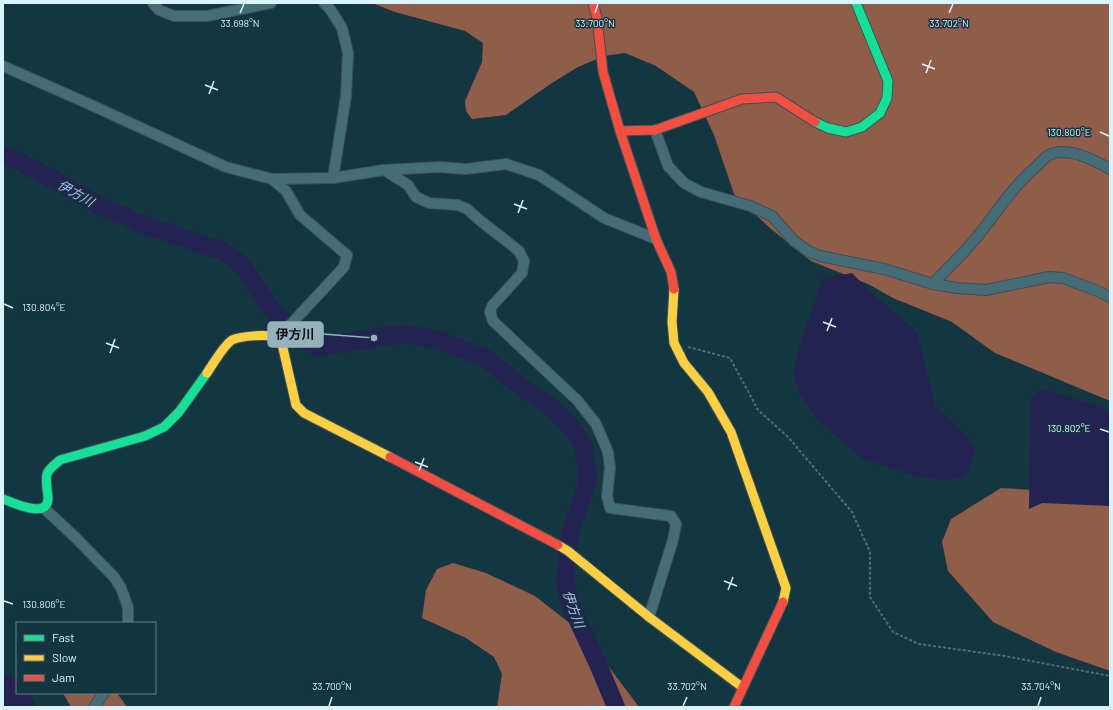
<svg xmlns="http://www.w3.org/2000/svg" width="1113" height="710" font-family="Barlow,'Noto Sans JP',sans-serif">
  <rect width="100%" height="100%" fill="#143640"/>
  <g fill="#8f5d49">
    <path d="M372 3H1110V401L995 353 952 322 893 298 868 284 811 261 771 229 734 194 714 135 694 92 656 66 625 53 604 56 578 67 552 83 506 115 472 119 466 111 465 101 482 62 483 43 465 31 395 12Z"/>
    <path d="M1001 488 1110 495V671L1056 652 993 622 948 571 942 542 951 519Z"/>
    <path d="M453 563 486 573 535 596 585 635 639 707H497L502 674 494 657 466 638 422 618 426 590 437 569Z"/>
    <path d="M63 693H117L127 707H71Z"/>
  </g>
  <g fill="#232251">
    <path d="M852 273 874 295 917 332 935 406 966 435 976 449 966 477 947 480 915 476 861 458 817 419 800 394 793 374 799 349 823 278Z"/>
    <path d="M1042 389 1101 407 1110 414V506L1042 503 1029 509 1030 411 1032 396Z"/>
    <path d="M3 673 17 679V693H30L37 707H3Z"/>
  </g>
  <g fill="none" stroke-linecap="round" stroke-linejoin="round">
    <path stroke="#232251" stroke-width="18" d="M3 155 18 161 56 181 100 206 122 215 136 222 222 251 234 258 244 268 267 304 302 339 318 347 401 334 418 336 438 340 487 359 525 390 547 404 564 419 578 437 584 449 588 480 570 533 565 582 571 606 598 664 616 707"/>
    <defs>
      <g id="street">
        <path d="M153 3 159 10 174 16H207L271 3"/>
        <path d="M324 3 330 9 342 28 348 53 346 96 333 178"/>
        <path d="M3 66 89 104 226 167 272 179 333 178 384 170 439 167 466 169 506 164 539 175 604 218 656 239"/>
        <path d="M655 130 668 166 684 183 701 192 750 206 772 216 794 241 808 251 820 256 884 269 933 284 957 288 986 290 1049 277 1063 278 1100 292 1110 297"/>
        <path d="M384 170 408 185 416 197 429 203 458 205 467 209 482 222 519 251 524 261 522 273 492 306 490 312 493 321 578 401 596 424 608 452 610 468 607 496 610 508 671 516 676 524 673 540 649 617"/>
        <path d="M272 179 286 191 300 215 347 255 344 267 278 338"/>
        <path d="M933 284C947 269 963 254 977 237 997 212 1013 186 1038 165 1041 162 1045 157 1049 155 1068 146 1094 160 1110 169"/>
        <path d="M44 508 76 538 114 577 121 588 128 607V623"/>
        <path d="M94 707 104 693"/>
      </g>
      <g id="fast">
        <path d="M815 122 828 128 846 132 862 127 880 113 887 98 888 81 856 3"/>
        <path d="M3 499C14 503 47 519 48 499 48 491 45 481 47 474 49 468 56 464 60 460L145 436 164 427 179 412 207 373"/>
      </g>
      <g id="slow">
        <path d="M674 289 672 322 674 343 684 363 708 392 731 432 786 588 783 602"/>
        <path d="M207 373C213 364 224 345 232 340 240 336 268 334 276 337 279 339 280 341 282 344L296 405 304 413 390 457"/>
        <path d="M558 545 568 551 649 617 742 687"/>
      </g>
      <g id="jam">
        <path d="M593 3 597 18 603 72 620 131 656 239 671 272 674 289"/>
        <path d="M620 131 655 130 742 99 776 97 815 122"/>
        <path d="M390 457 558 545"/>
        <path d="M734 707 783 602"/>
      </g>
    </defs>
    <use href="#street" stroke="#3b5258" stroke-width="12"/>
    <use href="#fast" stroke="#3b5258" stroke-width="11"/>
    <use href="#slow" stroke="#3b5258" stroke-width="11"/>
    <use href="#jam" stroke="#3b5258" stroke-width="11"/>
    <path stroke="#506f78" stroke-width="2" stroke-dasharray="3 2" stroke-linecap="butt" d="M688 347 730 358 758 410 788 437 852 512 870 552V597L893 632 919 644 1005 656 1110 676"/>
    <use href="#street" stroke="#466c77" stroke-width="10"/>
    <use href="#fast" stroke="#16e098" stroke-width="9"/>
    <use href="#slow" stroke="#ffcf43" stroke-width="9"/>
    <use href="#jam" stroke="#f24e42" stroke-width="9"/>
  </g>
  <path fill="none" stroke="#d9f4fe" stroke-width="1.5" d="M240 13 244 4M595 13 598 4M949 13 953 4M922 64 935 69M926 73 931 60M205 85 218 90M209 94 214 81M1100 132 1109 136M514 204 527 209M518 213 523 200M4 304 13 308M823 322 836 327M827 331 832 318M106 343 119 348M110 353 115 339M1100 429 1109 432M415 462 428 467M419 471 424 458M724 581 737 586M728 590 733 577M4 601 13 604M329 706 332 697M683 706 687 697M1038 706 1041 697"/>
  <g text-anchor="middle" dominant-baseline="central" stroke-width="3" stroke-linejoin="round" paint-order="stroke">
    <g font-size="13" font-style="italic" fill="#bbbdf0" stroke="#14343f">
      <text transform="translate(76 193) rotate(30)">伊方川</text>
      <text transform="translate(574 609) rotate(70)">伊方川</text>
    </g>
  </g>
  <g font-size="10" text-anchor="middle" fill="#d9f4fe" stroke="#14343f" stroke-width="3" stroke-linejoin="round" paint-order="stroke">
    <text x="240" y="27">33.698°N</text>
    <text x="595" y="27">33.700°N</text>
    <text x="949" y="27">33.702°N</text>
    <text x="1069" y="136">130.800°E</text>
    <text x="44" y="311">130.804°E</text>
    <text x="1069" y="432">130.802°E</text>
    <text x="44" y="608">130.806°E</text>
    <text x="332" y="690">33.700°N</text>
    <text x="687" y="690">33.702°N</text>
    <text x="1041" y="690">33.704°N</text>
  </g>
  <path fill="none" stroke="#94b2bc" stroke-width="1.5" d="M374 338L323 334"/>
  <circle fill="#94b2bc" stroke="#14343f" stroke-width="1.5" cx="374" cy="338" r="4"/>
  <rect fill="#94b2bc" stroke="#94b2bc" stroke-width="1.5" x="268" y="322" width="55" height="25" rx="4"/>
  <g font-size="13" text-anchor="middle" font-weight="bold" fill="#111">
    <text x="295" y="339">伊方川</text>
  </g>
  <rect width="1113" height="710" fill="none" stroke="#d9f4fe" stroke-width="8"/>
  <rect x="16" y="622" width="140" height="72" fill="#14343f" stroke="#63818b"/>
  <rect x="24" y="635" width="20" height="6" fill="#16e098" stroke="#63818b"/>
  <text x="52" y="642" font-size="12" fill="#d9f4fe">Fast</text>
  <rect x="24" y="655" width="20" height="6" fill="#ffcf43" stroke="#63818b"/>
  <text x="52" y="662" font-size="12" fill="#d9f4fe">Slow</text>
  <rect x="24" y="675" width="20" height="6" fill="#f24e42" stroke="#63818b"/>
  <text x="52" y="682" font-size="12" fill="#d9f4fe">Jam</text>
</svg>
